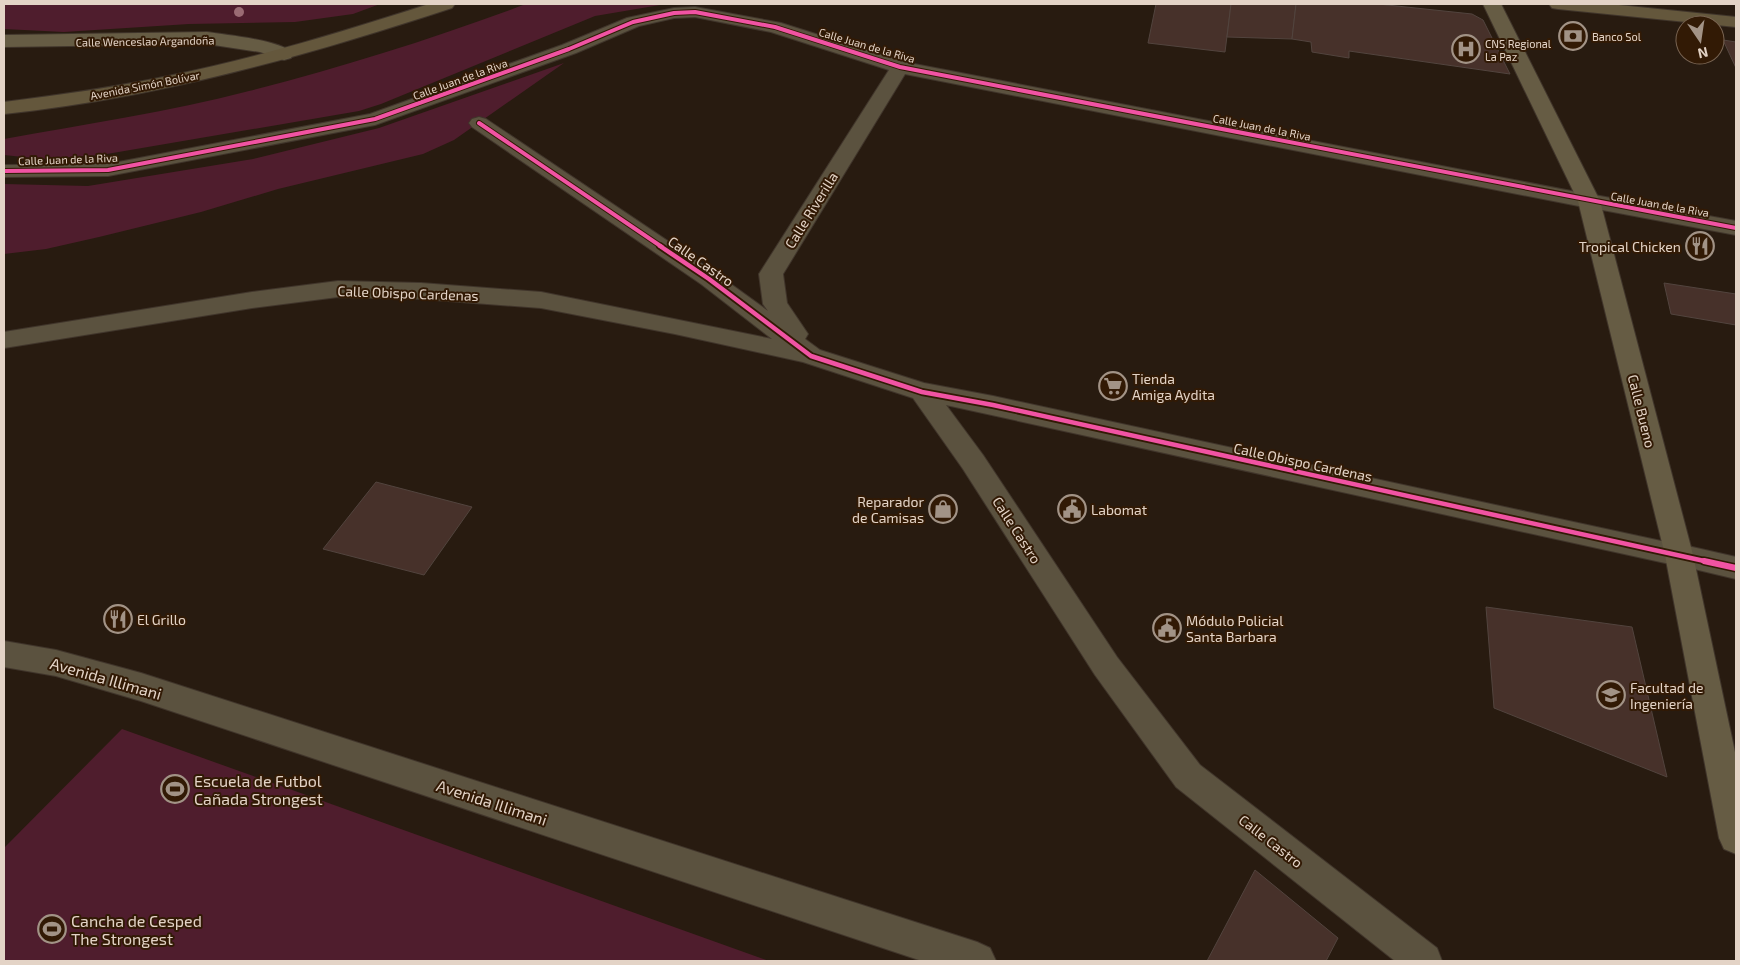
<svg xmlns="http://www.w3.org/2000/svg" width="1740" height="965" font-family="'Exo 2',sans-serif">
  <rect width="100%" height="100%" fill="#281b10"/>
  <g fill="#4f1d2d">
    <path d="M4 4H380L353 14 295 22 189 24 64 32 4 29Z"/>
    <path d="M526 4H666L595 16 381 104 359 111 101 155 42 159 4 155V139C85 124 169 112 249 91 343 67 435 38 526 4Z"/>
    <path d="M564 63 454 140 423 154 278 189 201 212 99 237 46 249 4 254V184L88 186 253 159 379 128Z"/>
    <path d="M122 729 769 961H4V848Z"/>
  </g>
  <g fill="#47312a" stroke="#52443e">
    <path d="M1156 4H1231L1225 52 1148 43Z"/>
    <path d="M1231 4H1296L1292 39 1227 37Z"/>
    <path d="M1296 4H1378L1472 14 1483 20 1510 74 1349 51V58L1312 52 1311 42 1292 39Z"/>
    <path d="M1723 40 1736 42V68Z"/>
    <path d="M1664 283 1736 294V325L1671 314Z"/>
    <path d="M376 482 472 507 424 575 323 549Z"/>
    <path d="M1486 607 1632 627 1667 777 1494 708Z"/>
    <path d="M1255 870 1338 938 1326 961H1207Z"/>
  </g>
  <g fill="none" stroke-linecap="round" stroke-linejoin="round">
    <defs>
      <g id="minor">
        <path d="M695 7 781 23 904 62 1597 196 1600 201 1597 206 1589 208 905 74 783 274 787 303 808 334 805 339 820 350 924 383 993 396 1689 547 1693 555 1689 563 1679 566 946 405 983 455 1117 657 1200 765 1437 948 1442 961H1395L1176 787 1095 675 963 469 913 398 803 362 675 334 541 308 421 299 338 297 252 308 4 348V332L252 292 338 281 421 283 541 292 772 339 701 284 472 127 469 123 472 119 479 117 486 119 717 274 768 311 763 304 759 274 889 70 771 32 695 17 674 18 639 26 576 53 375 125 108 176 4 177V165L108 164 370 114 562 45 627 18 674 8Z"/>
        <path d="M4 641 56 650 141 673 977 942 990 948 996 961H922L141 701 56 676 4 667Z"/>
      </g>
      <g id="tertiary">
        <path d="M1589 194 1736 221V235L1581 206 1578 201 1581 196Z"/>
        <path d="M1679 544 1736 557V579L1669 563 1665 555 1669 547Z"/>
      </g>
      <g id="secondary">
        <path d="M1483 4H1501L1600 201 1693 555 1736 757V854L1724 849 1719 838 1665 555 1578 201Z"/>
        <path d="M207 32C225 35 283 40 293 54L291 58 284 60 260 52 207 44 4 47V35Z"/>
      </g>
      <g id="primary">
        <path d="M429 4H455L452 8C306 56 157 98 4 114V102C60 95 117 87 173 75 260 57 345 31 429 4Z"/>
        <path d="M1549 4H1609L1736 17V27L1558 9 1552 8Z"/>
      </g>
    </defs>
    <use href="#minor" stroke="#40352b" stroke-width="2"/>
    <use href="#tertiary" stroke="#40352b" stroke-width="2"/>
    <use href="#secondary" stroke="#40352b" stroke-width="2"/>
    <use href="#primary" stroke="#40352b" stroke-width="2"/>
    <use href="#minor" fill="#5b523f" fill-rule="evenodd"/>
    <use href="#tertiary" fill="#5b523f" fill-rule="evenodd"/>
    <use href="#secondary" fill="#665c44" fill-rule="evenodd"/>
    <use href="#primary" fill="#64573c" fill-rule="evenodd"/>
    <defs>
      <g id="cycleway-far2">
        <path d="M479 123 662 247"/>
        <path d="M4 171 108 170 375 119 569 49 633 22 674 13 695 12 775 27 900 67 1736 228"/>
      </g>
      <path id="cycleway-far1" d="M660 246 709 279 811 356 922 392 993 405 1709 562"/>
      <path id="cycleway" d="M1704 561 1736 568"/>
    </defs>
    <use href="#cycleway-far2" stroke="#321a05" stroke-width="6"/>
    <use href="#cycleway-far1" stroke="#321a05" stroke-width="8"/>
    <use href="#cycleway" stroke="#321a05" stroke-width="9"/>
    <use href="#cycleway-far2" stroke="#f153a3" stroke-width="4"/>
    <use href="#cycleway-far1" stroke="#f153a3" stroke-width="4.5"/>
    <use href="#cycleway" stroke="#f153a3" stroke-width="6"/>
  </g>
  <circle fill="#9a6b73" cx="239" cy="12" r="5"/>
  <defs>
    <symbol id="bank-ring" viewBox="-11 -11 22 22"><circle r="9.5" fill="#321a05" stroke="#a29386" stroke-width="1.5"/><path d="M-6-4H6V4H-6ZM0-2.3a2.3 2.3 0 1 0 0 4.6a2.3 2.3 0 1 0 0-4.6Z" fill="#a29386"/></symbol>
    <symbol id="hospital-ring" viewBox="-11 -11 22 22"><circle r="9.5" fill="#321a05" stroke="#a29386" stroke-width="1.5"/><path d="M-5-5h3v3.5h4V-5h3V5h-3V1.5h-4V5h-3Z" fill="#a29386"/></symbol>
    <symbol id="restaurant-ring" viewBox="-11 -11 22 22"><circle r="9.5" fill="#321a05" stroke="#a29386" stroke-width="1.5"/><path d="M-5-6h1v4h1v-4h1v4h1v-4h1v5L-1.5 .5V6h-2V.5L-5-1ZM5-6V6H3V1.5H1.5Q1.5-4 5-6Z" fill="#a29386"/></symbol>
    <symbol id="supermarket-ring" viewBox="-11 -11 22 22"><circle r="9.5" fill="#321a05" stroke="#a29386" stroke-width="1.5"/><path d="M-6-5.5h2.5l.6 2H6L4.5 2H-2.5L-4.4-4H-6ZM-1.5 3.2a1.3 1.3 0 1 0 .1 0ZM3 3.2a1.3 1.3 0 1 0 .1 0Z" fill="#a29386"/></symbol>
    <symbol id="shop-ring" viewBox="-11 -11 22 22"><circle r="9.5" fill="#321a05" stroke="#a29386" stroke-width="1.5"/><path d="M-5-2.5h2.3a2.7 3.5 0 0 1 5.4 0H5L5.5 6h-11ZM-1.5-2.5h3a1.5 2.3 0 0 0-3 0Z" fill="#a29386"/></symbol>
    <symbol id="civic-ring" viewBox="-11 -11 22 22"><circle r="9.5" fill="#321a05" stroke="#a29386" stroke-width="1.5"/><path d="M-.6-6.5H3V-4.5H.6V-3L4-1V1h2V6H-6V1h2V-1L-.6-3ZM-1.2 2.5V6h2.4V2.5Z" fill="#a29386"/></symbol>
    <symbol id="university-ring" viewBox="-11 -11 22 22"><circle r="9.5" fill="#321a05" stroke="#a29386" stroke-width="1.5"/><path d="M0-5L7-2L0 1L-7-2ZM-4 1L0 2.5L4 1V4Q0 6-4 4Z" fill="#a29386"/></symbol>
    <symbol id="stadium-ring" viewBox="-11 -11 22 22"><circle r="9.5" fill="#321a05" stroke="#a29386" stroke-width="1.5"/><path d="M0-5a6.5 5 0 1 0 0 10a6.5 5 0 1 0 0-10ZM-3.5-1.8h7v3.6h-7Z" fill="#a29386"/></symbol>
  </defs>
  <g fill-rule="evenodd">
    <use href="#bank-ring" x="1557" y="20" width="32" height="32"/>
    <use href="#hospital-ring" x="1450" y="33" width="32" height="32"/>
    <use href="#restaurant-ring" x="1684" y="230" width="32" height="32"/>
    <use href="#supermarket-ring" x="1097" y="370" width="32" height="32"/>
    <use href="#shop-ring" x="927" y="493" width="32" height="32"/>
    <use href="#civic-ring" x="1056" y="493" width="32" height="32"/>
    <use href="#restaurant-ring" x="102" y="603" width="32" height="32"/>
    <use href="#civic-ring" x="1151" y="612" width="32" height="32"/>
    <use href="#university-ring" x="1595" y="679" width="32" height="32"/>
    <use href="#stadium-ring" x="159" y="773" width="32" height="32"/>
    <use href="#stadium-ring" x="36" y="913" width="32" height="32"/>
  </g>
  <g text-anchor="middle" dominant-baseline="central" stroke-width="4" stroke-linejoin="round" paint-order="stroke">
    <g font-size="11" fill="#e3d3c6" stroke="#321a05" text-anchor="start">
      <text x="1592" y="36">Banco Sol</text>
      <text x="1485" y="43">CNS Regional<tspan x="1485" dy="13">La Paz</tspan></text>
    </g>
    <g font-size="11" fill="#e3d3c6" stroke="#321a05">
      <text transform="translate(145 41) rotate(-1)">Calle Wenceslao Argandoña</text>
      <text transform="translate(867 45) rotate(16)">Calle Juan de la Riva</text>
      <text transform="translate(460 79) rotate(-20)">Calle Juan de la Riva</text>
      <text transform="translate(145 85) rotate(-11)">Avenida Simón Bolívar</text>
      <text transform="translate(1262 127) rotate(11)">Calle Juan de la Riva</text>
      <text transform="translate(68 159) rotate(-2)">Calle Juan de la Riva</text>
      <text transform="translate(1660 204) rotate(10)">Calle Juan de la Riva</text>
    </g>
    <g font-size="14" fill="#e3d3c6" stroke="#321a05">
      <text transform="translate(811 210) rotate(-58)">Calle Riverilla</text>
      <text transform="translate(701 261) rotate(35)">Calle Castro</text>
      <text transform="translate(408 293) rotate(2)">Calle Obispo Cardenas</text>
      <text transform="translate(1642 411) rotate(76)">Calle Bueno</text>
      <text transform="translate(1303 462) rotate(12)">Calle Obispo Cardenas</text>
      <text transform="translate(1017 530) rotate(57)">Calle Castro</text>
      <text transform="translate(1271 841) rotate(38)">Calle Castro</text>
    </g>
    <g font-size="14" fill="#e3d3c6" stroke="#321a05" text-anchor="start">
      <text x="1681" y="246" text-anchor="end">Tropical Chicken</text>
      <text x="1132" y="378">Tienda<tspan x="1132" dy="16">Amiga Aydita</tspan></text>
      <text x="924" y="501" text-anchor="end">Reparador<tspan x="924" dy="16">de Camisas</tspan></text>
      <text x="1091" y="509">Labomat</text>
      <text x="137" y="619">El Grillo</text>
      <text x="1186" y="620">Módulo Policial<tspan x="1186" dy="16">Santa Barbara</tspan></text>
      <text x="1630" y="687">Facultad de<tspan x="1630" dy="16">Ingeniería</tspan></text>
    </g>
    <g font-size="16" fill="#e3d3c6" stroke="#321a05">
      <text transform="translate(106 678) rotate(16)">Avenida Illimani</text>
      <text transform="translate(492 802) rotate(18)">Avenida Illimani</text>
    </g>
    <g font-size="16" fill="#e3d3c6" stroke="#321a05" text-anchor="start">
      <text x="194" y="780">Escuela de Futbol<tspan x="194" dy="18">Cañada Strongest</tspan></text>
      <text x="71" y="920">Cancha de Cesped<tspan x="71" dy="18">The Strongest</tspan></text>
    </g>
  </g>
  <rect width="1740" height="965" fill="none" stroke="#e3d3c6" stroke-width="10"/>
  <g transform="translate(1700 40) rotate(167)"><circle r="24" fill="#321a05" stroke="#796452"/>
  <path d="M0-4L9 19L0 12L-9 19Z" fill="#a29386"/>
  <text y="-8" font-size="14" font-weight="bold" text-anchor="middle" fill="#e3d3c6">N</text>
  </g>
</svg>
